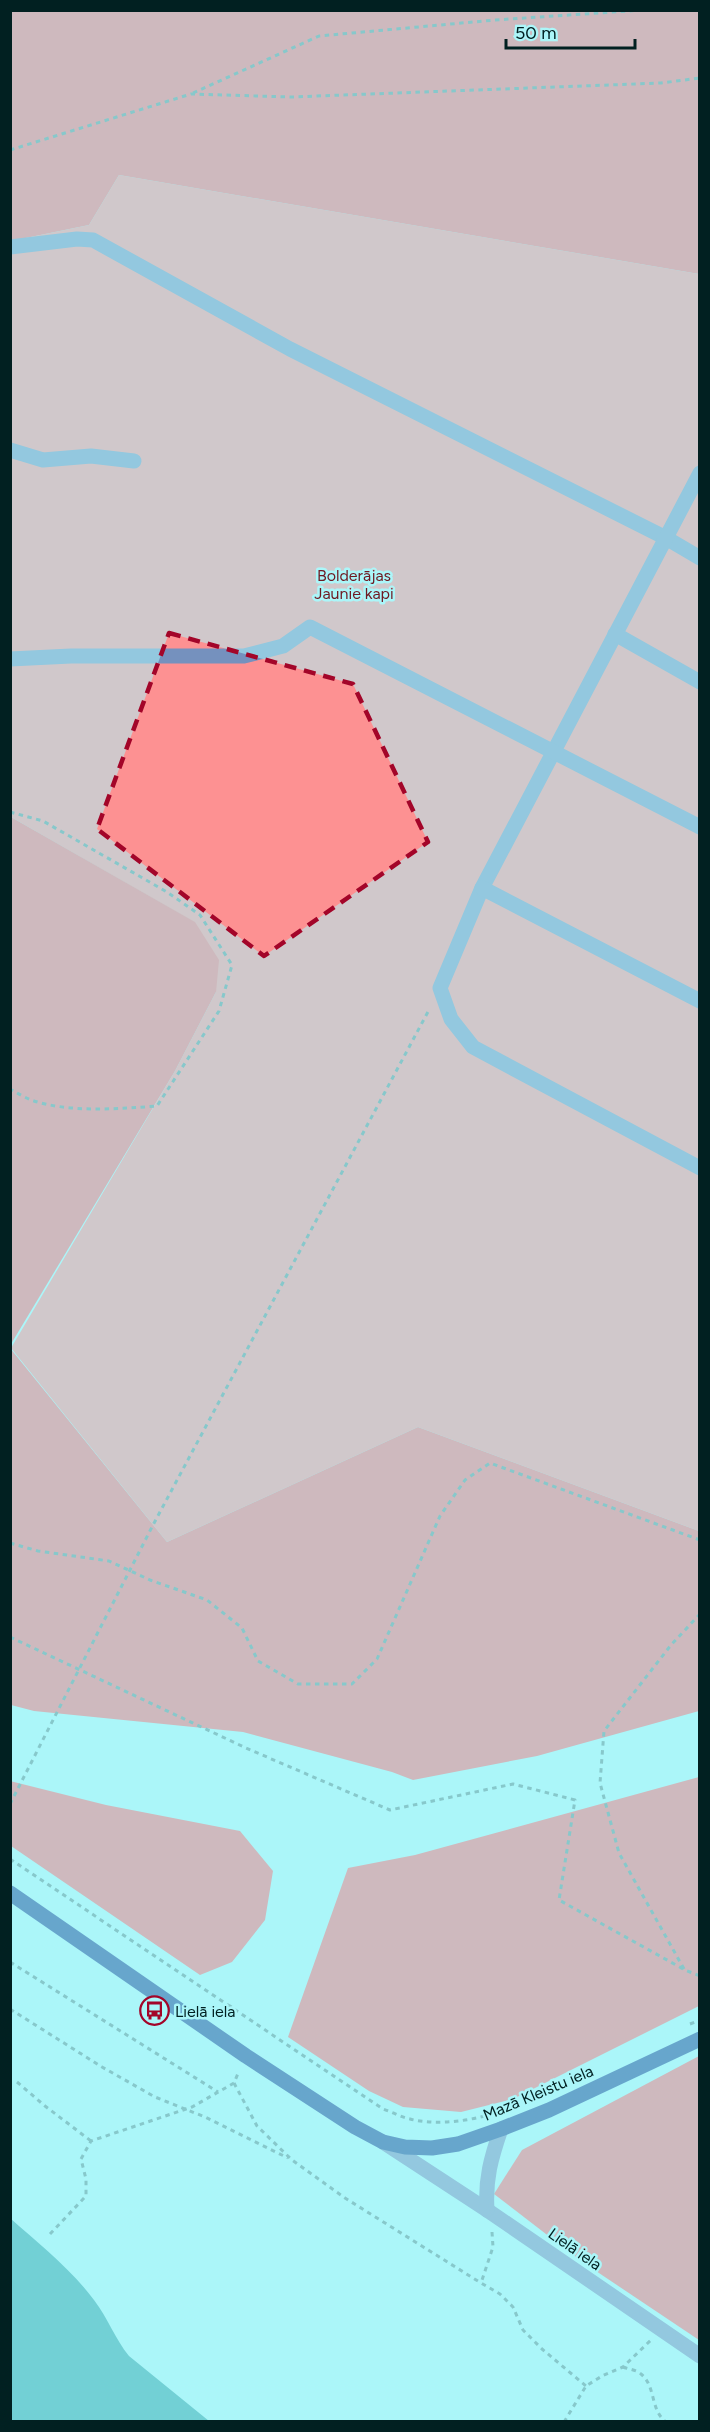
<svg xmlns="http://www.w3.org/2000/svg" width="710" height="2432" font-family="Figtree,sans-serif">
  <rect width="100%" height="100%" fill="#abf6f9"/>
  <path fill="#fd9192" d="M119 175 699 274V1531L418 1427 167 1542 11 1348 175 1071 216 992 194 922 11 817V241L89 225Z"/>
  <g fill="#f87075">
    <path d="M11 11H699V274L119 175 89 225 11 241Z"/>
    <path d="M11 817 195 922 219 960 216 992 175 1071 11 1344Z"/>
    <path d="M10 1348 167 1542 418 1427 699 1531V1711L537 1756 413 1780 392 1772 243 1732 34 1711 11 1705Z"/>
    <path d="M699 1777V2006L513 2099 461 2112 403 2107 369 2091 288 2037 348 1868 415 1855Z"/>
    <path d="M10 1781 106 1805 240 1831 273 1871 265 1920 232 1962 200 1975 11 1846Z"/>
    <path d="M699 2056V2340L581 2261 494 2194 522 2150Z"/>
  </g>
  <path fill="#2da3a9" d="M10 2218C39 2244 71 2269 94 2300 108 2318 115 2339 129 2356L209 2421H11Z"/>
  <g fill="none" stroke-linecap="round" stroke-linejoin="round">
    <g stroke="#5b9193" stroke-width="3" stroke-dasharray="4.5 4.5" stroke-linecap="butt">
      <path d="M193 93 319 36 495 20 643 10"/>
      <path d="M10 150 191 94 291 97 661 83 700 78"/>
      <path d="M10 812 43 821 167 892 200 915 232 965 219 1011 157 1106C118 1109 69 1113 31 1100 24 1097 17 1093 10 1089"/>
      <path d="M10 1543 38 1551 109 1561 150 1580 207 1600 242 1628 258 1661 298 1684H352L377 1659 440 1516 465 1480 490 1463 700 1540"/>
      <path d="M10 1637 246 1748 390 1810 513 1784 575 1800 559 1900 685 1970 700 1976"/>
      <path d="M10 1804 153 1525 430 1008"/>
      <path d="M10 1859 383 2109C392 2112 401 2117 410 2119 433 2125 461 2122 485 2116"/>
      <path d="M10 1962 218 2092"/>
      <path d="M684 1969 619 1853 600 1783 604 1731 671 1645 700 1614"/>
      <path d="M10 2009 102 2067 155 2097 205 2117 288 2158"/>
      <path d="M226 2014 231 2005"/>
      <path d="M690 2024 700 2020"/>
      <path d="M17 2082 45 2106 91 2141"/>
      <path d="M234 2083 257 2126 292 2160 345 2198 481 2283"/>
      <path d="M492 2232 493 2247 481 2283 500 2294 513 2307 523 2330 542 2349 586 2386"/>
      <path d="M50 2234 86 2196V2179L81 2159 91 2141 192 2107 234 2083 239 2071"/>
      <path d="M623 2367C628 2369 637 2370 641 2374 656 2386 650 2410 666 2422"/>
      <path d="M564 2422 586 2386 602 2376 623 2367 651 2340"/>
    </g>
    <g stroke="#7591be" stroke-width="15">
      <path d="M10 247 77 239 93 240 290 349 666 538 700 558"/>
      <path d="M10 450 43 460 91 456 134 461"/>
      <path d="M700 473 482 888 440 988 451 1019 473 1047 700 1168"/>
      <path d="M615 634 700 682"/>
      <path d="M10 659 71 656H244L283 646 310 627 700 827"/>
      <path d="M482 888 700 1001"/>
      <path d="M383 2142 487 2210 700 2356"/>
      <path d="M487 2210C485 2179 491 2158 501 2129"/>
    </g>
    <path stroke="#154696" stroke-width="15" d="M10 1893 246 2056 355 2127 383 2142 405 2147 432 2148 458 2144 501 2129 549 2110 700 2039"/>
  </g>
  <path d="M0 0H710V2432H0ZM169 633 353 684 428 842 264 956 97 829Z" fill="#abf6f9" fill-opacity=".55" fill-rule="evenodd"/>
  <path fill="none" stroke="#a30529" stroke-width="4.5" stroke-dasharray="12 8" stroke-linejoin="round" d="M169 633 353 684 428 842 264 956 97 829Z"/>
  <defs>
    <symbol id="bus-ring" viewBox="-11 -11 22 22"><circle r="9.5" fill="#abf6f9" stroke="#a30529" stroke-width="1.5"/><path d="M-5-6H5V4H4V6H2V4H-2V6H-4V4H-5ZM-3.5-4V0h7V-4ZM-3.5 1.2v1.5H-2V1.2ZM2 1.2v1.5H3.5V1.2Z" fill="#a30529"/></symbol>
  </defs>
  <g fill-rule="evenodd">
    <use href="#bus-ring" x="138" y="1994" width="33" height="33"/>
  </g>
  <g text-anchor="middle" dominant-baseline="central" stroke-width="5" stroke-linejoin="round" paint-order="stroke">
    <g font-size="16" fill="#6f1922" stroke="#abf6f9">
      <text x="354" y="575">Bolderājas<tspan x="354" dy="18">Jaunie kapi</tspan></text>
    </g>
    <g font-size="16" fill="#012021" stroke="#abf6f9" text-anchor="start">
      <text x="175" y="2011">Lielā iela</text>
    </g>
    <g font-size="16" fill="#012021" stroke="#abf6f9">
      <text transform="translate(538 2093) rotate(-23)">Mazā Kleistu iela</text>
      <text transform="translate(575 2249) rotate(35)">Lielā iela</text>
    </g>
  </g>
  <rect width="710" height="2432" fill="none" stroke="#012021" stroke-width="24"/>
  <path d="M506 39v9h129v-9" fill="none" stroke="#012021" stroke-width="3"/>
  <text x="515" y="39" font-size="18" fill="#012021" stroke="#abf6f9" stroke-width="4.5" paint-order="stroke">50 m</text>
</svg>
